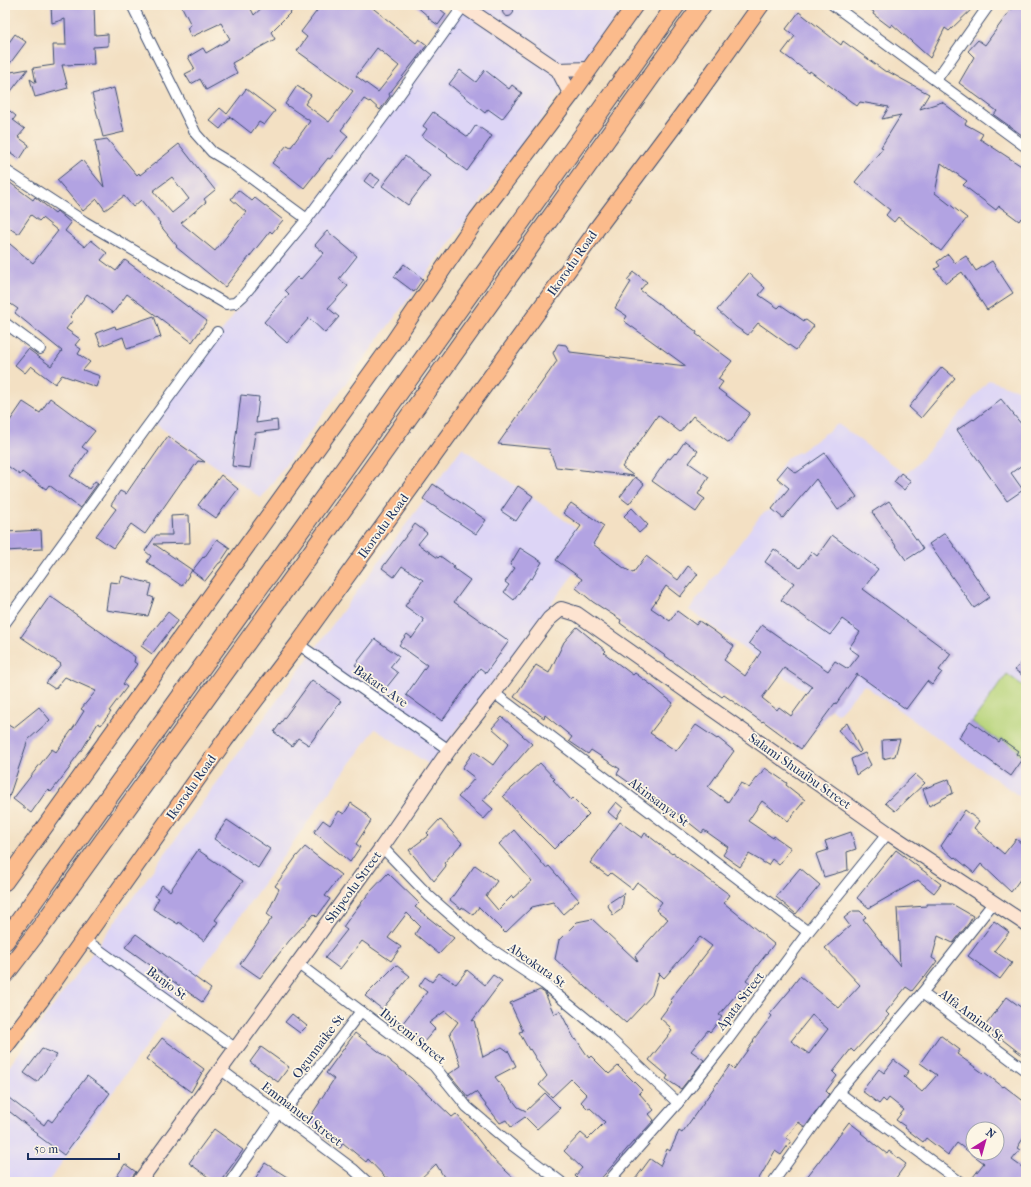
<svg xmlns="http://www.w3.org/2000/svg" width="1031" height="1187" font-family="'IM FELL French Canon',serif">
  <rect width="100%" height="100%" fill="#fcf5e5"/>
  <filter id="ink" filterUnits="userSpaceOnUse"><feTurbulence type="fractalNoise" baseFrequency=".025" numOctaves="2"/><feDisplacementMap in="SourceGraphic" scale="8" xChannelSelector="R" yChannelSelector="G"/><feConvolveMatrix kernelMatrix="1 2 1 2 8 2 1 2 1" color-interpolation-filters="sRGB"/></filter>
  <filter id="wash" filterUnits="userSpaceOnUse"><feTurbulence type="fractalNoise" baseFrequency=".012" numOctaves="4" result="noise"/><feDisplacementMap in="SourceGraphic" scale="16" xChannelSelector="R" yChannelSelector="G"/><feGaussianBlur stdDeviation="0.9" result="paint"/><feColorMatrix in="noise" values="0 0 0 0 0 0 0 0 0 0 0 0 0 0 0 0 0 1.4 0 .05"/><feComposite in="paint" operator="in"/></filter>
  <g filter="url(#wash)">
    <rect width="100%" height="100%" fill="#f3e0c3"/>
    <g fill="#ddd5f6">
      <path d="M460 5H626L261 498 154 423 347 161Z"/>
      <path d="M989 380 1026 393V801L864 685 838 714 689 610 761 515 771 509 780 486 774 478 786 458 801 451 838 424 905 474 913 468Z"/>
      <path d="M462 448 597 543 430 765 375 729 48 1182H5V1072Z"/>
    </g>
    <path fill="#b7d47a" stroke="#69826c" d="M1007 674 1026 688V752L1022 757 1017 754 1019 751 1001 738 999 741 972 722Z"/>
    <g id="blocks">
      <g fill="#b2a3e2" fill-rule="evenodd">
        <path d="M51 5H94L95 35 108 34V46L93 47 94 64 62 65 68 88 35 97 30 79 36 83 33 68 54 65 53 45H66L65 19 52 23Z"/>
        <path d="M181 5H249L254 15 265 5H298L271 32 275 39 232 63 237 73 206 90 200 79 191 84 185 74 195 69 188 57 203 48 206 53 230 39 221 23 191 37 187 28 191 25Z"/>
        <path d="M327 5H369L416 43 419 39 427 45 389 94 390 96 380 110 370 101 369 102 364 99 341 130 348 136 330 159 328 158 304 188 272 163 287 145 291 147 310 121 285 104 297 86 311 95 305 104 329 122 353 91 297 51 307 37 301 32 319 8 322 10ZM377 48 399 66 378 92 356 76Z"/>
        <path d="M415 5H435L446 14 438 25 428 18 429 17Z"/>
        <path d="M864 5H976L949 31 945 28 930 58 892 24 890 27 873 14 874 12Z"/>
        <path d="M1014 5H1026V138L994 115 997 111 959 83 974 57 968 51 978 40 985 45Z"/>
        <circle cx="508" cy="11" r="5.5"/>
        <path d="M799 12 841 45 843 41 886 72 887 71 929 94 920 109 942 102 967 121 965 124 983 134 980 139 1026 169V221L1021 218 1019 221 999 206 996 210 963 185 967 181 941 163 935 193 967 218 941 251 898 217 894 222 886 215 890 210 855 182 883 148 881 147 901 115 882 119 889 107 860 102 857 106 810 71 809 73 782 53 795 36 786 29Z"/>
        <path d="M15 34 26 42 5 70V48Z"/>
        <path d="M28 69 5 99V73Z"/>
        <path d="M460 70 476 82 485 70 509 89 512 85 522 93 502 119 488 109 485 113 449 84Z"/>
        <path d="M114 88 124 132 103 137 92 94Z"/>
        <path d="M246 89 275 111 264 125 259 122 251 133 228 115 230 117 220 129 209 120 220 108 227 114Z"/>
        <path d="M5 107 16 116 13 120 25 129 18 137 29 145 20 159 5 149Z"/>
        <path d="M433 112 468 137 476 125 492 136 467 171 447 156 448 155 422 136 427 129 423 126Z"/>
        <path d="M107 139 137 175 139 173 140 175 179 144 215 190 204 199 206 202 181 223 215 251 246 212 231 199 238 190 252 201 255 198 283 220 272 233 270 231 225 287 176 247 177 246 159 224 160 223 141 200 133 207 124 196 105 210 97 199 83 211 57 180 82 160 104 187 95 141ZM172 177 189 199 172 213 153 191Z"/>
        <path d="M405 156 430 176 408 205 382 186Z"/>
        <path d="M370 173 380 180 373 188 364 181Z"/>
        <path d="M5 179 33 200 35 197 55 213 57 211 71 223 65 231 85 247 91 240 107 253 101 260 116 271 125 260 207 321 192 342 127 294 113 313 87 294 70 317 73 320 66 329 80 339 75 345 81 349 78 354 90 362 83 370 100 376 96 387 62 375 55 384 31 366 25 373 15 365 28 349 51 366 62 351 15 313 18 309 5 300V240L33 263 58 231 42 218 39 221 31 215 18 234 5 225Z"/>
        <path d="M327 231 357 256 339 279 348 286 328 308 339 317 325 333 309 318 287 343 264 322 289 294 285 290 297 277 300 280 324 253 315 245Z"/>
        <path d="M948 254 955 263 966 256 976 271 992 261 1013 293 987 310 962 272 946 283 935 269 940 266 937 262Z"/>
        <path d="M404 264 423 279 414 292 394 277Z"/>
        <path d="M634 272 647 282 640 290 697 332 696 334 732 361 718 379 723 382 718 389 750 413 729 443 693 416 680 432 658 415 622 467 634 476 556 467 549 449 498 444 557 361 553 353 558 344 566 345 570 352 686 366 624 321 627 316 615 308 631 282 627 280Z"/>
        <path d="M749 273 765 288 759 295 778 308 781 305 804 321 806 320 814 326 796 350 758 323 748 335 736 327 717 310Z"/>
        <path d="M154 316 161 337 127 349 123 337 101 346 96 333 115 326 116 329Z"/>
        <path d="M942 367 955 378 921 418 909 407Z"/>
        <path d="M241 395 259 397 256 423 277 420 278 430 255 433 250 468 232 466Z"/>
        <path d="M50 398 95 431 82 447 88 451 70 476 89 489 95 481 98 483 80 508 49 485 46 489 22 472 20 475 5 464V428L23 402 40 413Z"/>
        <path d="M1001 399 1022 425 1026 422V462L1011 473 1023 490 1007 501 957 430 973 419 974 420Z"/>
        <path d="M168 436 205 462 198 461 185 479 184 478 145 534 131 524 113 548 96 536 116 509 111 505 120 491 126 494 144 468 145 469Z"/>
        <path d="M685 441 698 451 689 463 709 477 698 494 705 499 696 512 652 481 668 458 670 459 675 453 676 454Z"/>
        <path d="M825 453 857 497 838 510 816 479 783 518 772 509 789 488 777 478 787 466 796 473Z"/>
        <path d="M901 473 911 481 904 490 894 482Z"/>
        <path d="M221 475 238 489 216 518 198 505Z"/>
        <path d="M635 477 644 484 629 504 620 497Z"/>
        <path d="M433 484 486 520 476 534 423 499Z"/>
        <path d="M518 486 533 496 516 521 501 511Z"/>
        <path d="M889 501 923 549 906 560 872 512Z"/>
        <path d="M571 503 604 526 593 544 624 568 633 573 646 556 678 580 688 566 698 574 680 597 666 586 651 608 670 621 677 611 696 625 699 621 714 631 734 646 724 660 745 676 761 652 749 643 762 625 828 671 835 661 848 669 859 655 849 648 860 632 842 619 830 635 781 600 794 583 765 562 774 549 800 568 812 552 817 556 832 535 878 569 863 589 951 654 939 670 942 672 932 685 927 681 906 709 857 674 836 704 835 703 801 749 763 721 762 722 724 695 722 697 686 671 620 623 621 620 593 602 576 588 582 579 556 560 581 526 563 513ZM784 668 812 687 791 716 779 707 777 710 762 698Z"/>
        <path d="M632 508 648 525 639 533 624 516Z"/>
        <path d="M189 515 190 543 154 544 192 570 182 586 147 562 151 556 145 551 156 535H172L171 516Z"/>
        <path d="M415 524 427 533 418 544 438 558 440 556 454 566 453 568 470 580 454 602 509 641 486 673 480 668 442 721 406 695 427 665 399 645 407 634 412 638 424 621 423 620V619L405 606 423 580 402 566 394 577 382 568Z"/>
        <path d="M41 530 42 549 5 551V532Z"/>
        <path d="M945 533 990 597 974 608 929 544Z"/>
        <path d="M217 539 230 548 220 563H219L205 581 192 571 203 557 204 558Z"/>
        <path d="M520 548 542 562 532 579 530 578 514 600 504 592 509 585 505 582 515 568 510 565Z"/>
        <path d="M122 576 152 584 149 596 154 598 148 616 106 610 110 582 120 583Z"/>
        <path d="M50 596 98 630 135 657 134 662 137 664 123 684 127 687 109 711 111 712 101 725 98 723 83 748 71 764 72 765 51 792 48 789 31 813 13 799 52 749 56 752 74 727 84 711 81 709 96 691 65 677 55 689 46 683 61 664 21 637Z"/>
        <path d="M168 612 178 620 152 654 141 646Z"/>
        <path d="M577 627 606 651 604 653 633 675 635 673 650 684 673 703 650 733 676 751 696 725 717 739 718 738 734 751 708 787 728 802 741 783 749 788 765 768 787 783 786 785 805 800 788 821 762 801 748 821 773 838 774 836 791 848 779 865 772 859 768 865 749 854 740 867 723 855 728 847 704 830 702 833 658 798 655 801 617 774 620 769 591 750 588 754 569 741 572 737 545 715 544 718 514 697 536 665 549 673 564 642Z"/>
        <path d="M375 639 399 656 390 667 398 673 386 688 355 665Z"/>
        <path d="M1026 656V678L1015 670Z"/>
        <path d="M312 680 341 701 309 745 298 738 292 746 274 732Z"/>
        <path d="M39 707 50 720 28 740 7 803 5 802V723L13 728Z"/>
        <path d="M502 717 532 744 483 800 493 809 484 819 458 797 475 778 462 768 474 751 493 765 509 743 492 728Z"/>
        <path d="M970 721 999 742 1001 739 1018 751 1016 754 1023 759 1011 776 959 738Z"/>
        <path d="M847 723 861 751 859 753 838 730Z"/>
        <path d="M900 739 895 756 883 759 882 740Z"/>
        <path d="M865 753 871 765 856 775 851 759Z"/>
        <path d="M540 763 555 779 553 780 571 800 573 798 589 814 554 849 520 815 503 796Z"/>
        <path d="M915 774 925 783 895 811 885 803Z"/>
        <path d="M949 779 953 793 929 806 923 789Z"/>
        <path d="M616 802 623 808 616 819 608 812Z"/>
        <path d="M351 803 364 812 371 821 356 844 360 847 350 862 314 832 323 820 330 825 339 811 344 814Z"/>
        <path d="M965 810 979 821 974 828 1004 854 1016 839 1026 847V871L1011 892 981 864 974 873 955 857 954 858 941 846Z"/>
        <path d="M440 819 462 843 444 863 446 866 434 881 409 850 429 835 427 833Z"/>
        <path d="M227 820 270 849 258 868 214 839Z"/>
        <path d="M620 822 642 838 645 833 672 854 673 853 730 895 724 903 774 944 746 980 750 983 743 992 740 990 719 1015 722 1017 710 1032 708 1030 691 1051 704 1060 681 1089 666 1079 668 1076 649 1060 672 1031 669 1028 670 1027 660 1018 672 1002 670 1000 712 946 700 937 664 978 659 973 652 995 626 1023 555 959 559 940 577 922 592 919 638 962 635 956 668 919 656 910 662 902 637 882 632 889 611 873 608 876 590 863Z"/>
        <path d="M514 830 546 868 549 866 579 900 563 914 553 902 532 907 505 933 479 907 473 915 462 907 461 909 450 900 475 865 497 881 486 896 498 910 512 896 513 898 532 881 499 844Z"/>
        <path d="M851 832 856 849 847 852 848 870 824 877 816 854 828 850 825 841Z"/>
        <path d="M305 847 341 875 325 896 330 899 317 917 314 914 289 941 260 978 240 964 272 918 267 914 279 889 275 886 296 857Z"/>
        <path d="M198 850 243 881 215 920 218 922 204 941 179 922 178 924 153 909 159 898 155 896 162 885 170 891Z"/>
        <path d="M896 850 941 884 934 893 918 880 869 908 857 898Z"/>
        <path d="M800 868 820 885 796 914 776 897Z"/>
        <path d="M388 873 419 903 415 907 454 938 439 954 415 934 420 926 407 913 388 938 401 947 391 961 362 941 340 969 325 958 347 930 343 927 353 913 370 892Z"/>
        <path d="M624 893 622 909 613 915 607 904Z"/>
        <path d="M927 904H952L973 916 969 923 953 943 938 936 932 958 937 961 925 977 924 976 912 991 906 987 886 1012 889 1015 873 1033 872 1032 854 1052 851 1049 833 1072 837 1076 826 1091 829 1094 805 1127 798 1122 786 1138 791 1141 781 1155 775 1151 757 1182H633L650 1159 660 1166 667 1149 670 1151 679 1131 682 1133 730 1065 734 1069 754 1041 753 1040 772 1016 770 1014 791 989H790L800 976 839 1008 860 985 825 948 850 926 844 918 853 911H860L866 917 863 919 900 966 897 908 927 906ZM812 1015 828 1029 809 1054 791 1041Z"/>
        <path d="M994 921 1009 932 994 951 1012 963 1000 979 968 956Z"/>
        <path d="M136 934 211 989 202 1002 125 947Z"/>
        <path d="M396 965 410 976 382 1009 365 996Z"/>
        <path d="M467 970 485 985 493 975 502 981 472 1021 474 1020 483 1057 502 1047 509 1052 516 1066 495 1077 518 1107 526 1111 545 1093 560 1108 537 1129 525 1117 511 1127 506 1120 500 1123 476 1092 468 1097 449 1074 461 1066 450 1033 458 1022 445 1011 429 1023 435 1029 423 1043 402 1024 427 992 419 986 425 977 432 982 439 973 456 984Z"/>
        <path d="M540 990 545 993 554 1014 560 1011 575 1040 576 1039 589 1058 591 1056 609 1074 618 1066 642 1090 639 1093 654 1110 649 1114 654 1120 634 1142H633L598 1182H581L575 1176 582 1168 564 1151 581 1133 588 1139 605 1122 590 1108 588 1109 581 1102 587 1095 571 1079 552 1097 539 1085 547 1076 530 1049 529 1050 519 1032 523 1031 510 1003Z"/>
        <path d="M1007 997 1026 1011V1058L985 1026Z"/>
        <path d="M292 1014 307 1026 300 1033 285 1022Z"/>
        <path d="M355 1033 391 1061V1062L411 1078 452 1117 456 1114 470 1129 493 1159 518 1182H447L436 1164 417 1182H392L387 1177 386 1178 368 1159 366 1162 343 1143 340 1148 306 1123 320 1102H319L334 1079 326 1073Z"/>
        <path d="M940 1035 960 1050 957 1054 983 1073 984 1072 1003 1087 1004 1086 1026 1103V1134L1017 1148 1020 1150 1012 1160 1026 1170V1182H980L973 1177 984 1163 957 1143 948 1155 926 1138 923 1142 905 1128 906 1127 896 1120 904 1110 889 1098 886 1102 883 1099 879 1104 862 1091 879 1069 884 1073 894 1060 909 1071 904 1077 922 1092 937 1075 920 1063ZM973 1129H997V1153H973Z"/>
        <path d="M162 1038 204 1069 191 1092 146 1059Z"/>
        <path d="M261 1047 289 1067 278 1082 250 1062Z"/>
        <path d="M42 1049 57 1055 37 1082 24 1073Z"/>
        <path d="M87 1076 110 1093 64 1155 37 1135 38 1134 5 1108V1095L44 1125 48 1119 52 1122Z"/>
        <path d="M849 1122 862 1132 861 1133 887 1154 889 1151 906 1164 893 1182H803Z"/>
        <path d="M214 1129 243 1150 220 1182H215L189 1163Z"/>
        <path d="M265 1163 295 1182H253Z"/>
        <path d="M125 1164 136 1172 132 1177 131 1182H113Z"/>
      </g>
    </g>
  </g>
  <g filter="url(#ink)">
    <use href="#blocks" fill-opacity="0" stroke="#3b4a6d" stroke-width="1"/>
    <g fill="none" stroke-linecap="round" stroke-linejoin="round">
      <defs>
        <g id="street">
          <path d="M132 5 196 134 212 152 232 164 307 219"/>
          <path d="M833 5 1026 147"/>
          <path d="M936 80 989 5"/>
          <path d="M5 170 85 222 226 304 235 303 243 296 307 219 387 112 464 5"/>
          <path d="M5 323 40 349"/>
          <path d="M5 623 144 431 217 332"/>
          <path d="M298 644 449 750"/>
          <path d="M494 693 808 932"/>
          <path d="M382 847 429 896 485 945 544 984 606 1035 678 1103"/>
          <path d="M84 939 235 1048"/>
          <path d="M297 963 434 1066 467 1107 512 1145 561 1182"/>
          <path d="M922 993 1026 1071"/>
          <path d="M220 1069 353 1169 367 1182"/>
          <path d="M838 1092 960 1182"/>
          <path d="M282 1115 361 1011"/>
          <path d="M230 1182 278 1113"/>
          <path d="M609 1182 614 1175 678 1103 727 1041 808 932 888 833"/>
          <path d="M773 1182 838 1092 922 993 994 902"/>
        </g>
        <g id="secondary">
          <path d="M462 5 558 70 571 95"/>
          <path d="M558 70 589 69"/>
          <path d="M139 1182 382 847 449 750 494 693 549 619 561 609 577 614 888 833 1026 924"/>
        </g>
        <g id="primary">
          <path d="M5 882 390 347 477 219 571 95 635 5"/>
          <path d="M5 1047 40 1001 225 740 298 644 594 234 596 230 691 103 761 5"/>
        </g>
        <g id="highway">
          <path d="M5 941 338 478 676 5"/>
          <path d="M5 974 41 927 356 491 702 5"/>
        </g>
      </defs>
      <use href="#street" stroke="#3b4a6d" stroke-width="12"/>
      <use href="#secondary" stroke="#3b4a6d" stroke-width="16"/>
      <use href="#primary" stroke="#3b4a6d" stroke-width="18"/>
      <use href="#highway" stroke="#3b4a6d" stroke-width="20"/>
      <use href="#street" stroke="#fff" stroke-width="10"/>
      <use href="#secondary" stroke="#fde4d1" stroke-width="14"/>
      <use href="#primary" stroke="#fbbb8c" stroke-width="16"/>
      <use href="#highway" stroke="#fbbb8c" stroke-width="18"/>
    </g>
  </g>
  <g text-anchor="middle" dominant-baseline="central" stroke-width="3.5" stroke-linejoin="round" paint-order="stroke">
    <g font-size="13" fill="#1b2f5e" stroke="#fcf5e5">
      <text transform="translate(572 263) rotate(-55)">Ikorodu Road</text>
      <text transform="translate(383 526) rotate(-54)">Ikorodu Road</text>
      <text transform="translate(381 686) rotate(35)">Bakare Ave</text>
      <text transform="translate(800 771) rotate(35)">Salami Shuaibu Street</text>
      <text transform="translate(191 787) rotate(-55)">Ikorodu Road</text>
      <text transform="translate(659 802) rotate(37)">Akinsanya St</text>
      <text transform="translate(353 887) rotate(-54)">Shipeolu Street</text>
      <text transform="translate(537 965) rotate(35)">Abeokuta St</text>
      <text transform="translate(167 983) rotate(36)">Banjo St</text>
      <text transform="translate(740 1001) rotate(-53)">Apata Street</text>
      <text transform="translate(972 1015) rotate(37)">Alfa Aminu St</text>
      <text transform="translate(413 1036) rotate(39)">Ibiyemi Street</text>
      <text transform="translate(318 1046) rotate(-53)">Ogunnaike St</text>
      <text transform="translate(302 1114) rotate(37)">Emmanuel Street</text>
    </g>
  </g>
  <rect width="1031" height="1187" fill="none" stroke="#fcf5e5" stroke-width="20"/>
  <g transform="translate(985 1141) rotate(37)"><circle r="19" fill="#fcf5e5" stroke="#a2a6af"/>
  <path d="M0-3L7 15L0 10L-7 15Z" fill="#b5179e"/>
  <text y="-6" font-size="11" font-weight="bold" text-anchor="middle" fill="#1b2f5e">N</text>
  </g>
  <path d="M28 1153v6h91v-6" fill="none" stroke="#1b2f5e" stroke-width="2"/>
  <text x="34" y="1153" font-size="12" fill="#1b2f5e" stroke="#fcf5e5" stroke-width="3" paint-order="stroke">50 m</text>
</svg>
